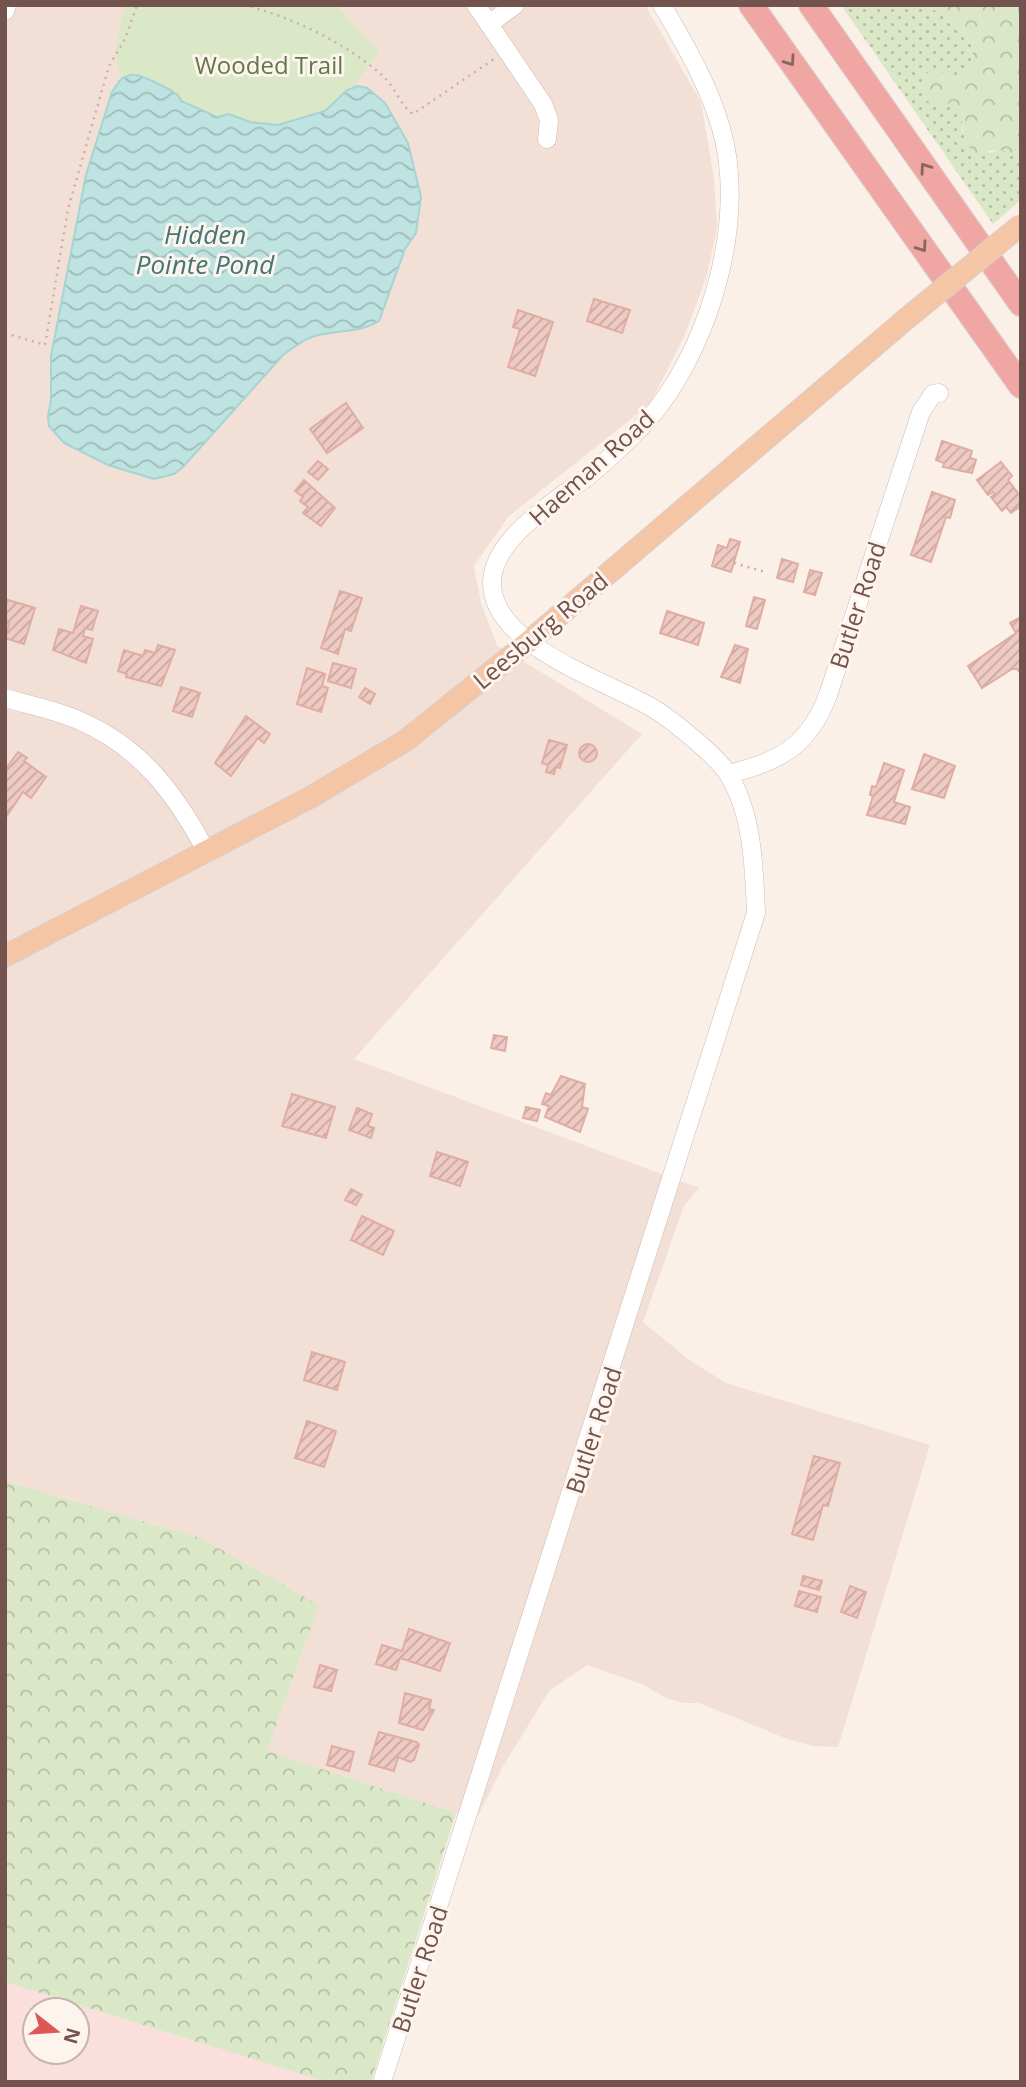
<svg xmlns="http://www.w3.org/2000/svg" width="1026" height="2087" font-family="'Open Sans',sans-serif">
  <defs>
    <pattern id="grass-dots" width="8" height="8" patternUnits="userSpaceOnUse" patternTransform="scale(1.75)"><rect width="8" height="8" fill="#dbe8c7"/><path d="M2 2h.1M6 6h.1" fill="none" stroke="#b6bfa4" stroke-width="1.8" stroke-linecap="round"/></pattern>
    <pattern id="forest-crowns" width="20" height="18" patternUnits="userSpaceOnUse" patternTransform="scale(1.75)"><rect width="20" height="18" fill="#dbe8c7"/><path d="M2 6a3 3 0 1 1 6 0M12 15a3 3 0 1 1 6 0" fill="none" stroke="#b6bfa4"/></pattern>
    <pattern id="water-waves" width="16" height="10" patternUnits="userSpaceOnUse" patternTransform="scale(1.75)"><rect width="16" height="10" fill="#bee3e1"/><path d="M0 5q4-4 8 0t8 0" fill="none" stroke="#9fbbb9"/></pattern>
    <pattern id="building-hatch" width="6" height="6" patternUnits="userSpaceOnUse" patternTransform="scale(1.75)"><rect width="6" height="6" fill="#eecac2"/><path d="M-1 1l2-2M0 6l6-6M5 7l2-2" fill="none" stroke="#c5a7a0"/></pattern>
  </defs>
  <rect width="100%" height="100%" fill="#fbf0e8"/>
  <path fill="#f2e0d7" d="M5 5H645L701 102 714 178 717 228 707 275 684 337 650 404 509 516 474 566 481 603 497 645 642 734 354 1059 699 1188 684 1206 643 1322 688 1359 726 1383 930 1445 838 1747 813 1746 787 1739 699 1703H684L666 1698 644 1685 587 1665 549 1691 501 1770 478 1816 456 1813 267 1751 319 1605 201 1538 5 1481Z"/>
  <path fill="#fadfdd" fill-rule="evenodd" d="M5 1982 326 2082H5ZM35 2010H77V2052H35Z"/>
  <path fill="url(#grass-dots)" d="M841 5H926L946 17 973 46 972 65 958 78 936 71 943 107 953 101 962 111V132L990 153 998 150 1016 153 1021 149V200L993 224Z"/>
  <g fill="url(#forest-crowns)">
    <path d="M926 5H1021V149C1011 158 1007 150 997 150 992 150 983 153 977 154 962 144 962 128 962 111L953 101 943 107 922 99 923 74 936 71 958 78 972 65 973 46 946 17Z"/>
    <path d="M5 1481 201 1538 319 1605 267 1751 456 1813 371 2082H326L5 1982Z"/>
  </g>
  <path fill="#dbe8c7" d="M125 5H336L379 51 354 87 325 111 290 120 287 124 250 122 226 113 217 117 181 101 178 94 141 75 121 79 115 50Z"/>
  <path fill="url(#water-waves)" stroke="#a5d4d2" stroke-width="2" d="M130 75C140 73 169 89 178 95L181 101 217 117 229 114 250 122 278 125 325 111 347 90 358 86 367 88 385 103 408 143 421 197 416 233 405 249 379 321C359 334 335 329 312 337 301 341 292 348 283 355L183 467 174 474 154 479 108 465 64 443 49 426 48 416 51 400V356L86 175 112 92 121 79Z"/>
  <g fill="url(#building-hatch)" stroke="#e0ada3" stroke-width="2">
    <path d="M594 299 630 310 622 333 587 321Z"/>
    <path d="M518 310 553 322 535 376 508 367 520 329 513 327Z"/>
    <path d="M346 403 363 428 327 453 310 429Z"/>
    <path d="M942 441 972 451 970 458 976 460 972 473 943 467 944 463 936 460Z"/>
    <path d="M318 461 328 469 318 480 308 472Z"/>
    <path d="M1001 462 1012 476 1008 480 1021 497V506L1011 513 1006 507 1002 511 991 497 995 494 993 492 988 495 977 480Z"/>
    <path d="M304 480 335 508 321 526 303 513 308 507 300 501 303 497 295 491Z"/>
    <path d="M932 492 955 500 950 518 946 517 931 562 911 555Z"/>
    <path d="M730 539 740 542 731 572 712 566 718 545 727 548Z"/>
    <path d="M782 559 798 564 793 582 777 578Z"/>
    <path d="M810 570 822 573 815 595 804 592Z"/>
    <path d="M340 591 362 598 351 631 345 629 338 654 321 648Z"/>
    <path d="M754 597 765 600 757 629 746 626Z"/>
    <path d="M5 599 35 608 24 644 5 638 9 624 5 623Z"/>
    <path d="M81 606 98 611 92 630 85 628 83 636 93 639 86 663 53 650 59 629 73 633Z"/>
    <path d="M667 611 704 623 698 645 660 633Z"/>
    <path d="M1021 617V674L1017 669H1012L982 688 968 666 1016 633 1010 623Z"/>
    <path d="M158 645 175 650 161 686 126 677 127 674 118 671 124 650 143 656 145 650 155 653Z"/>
    <path d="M735 645 748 649 740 683 721 677Z"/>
    <path d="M333 663 356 669 351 688 328 681Z"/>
    <path d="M307 668 325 674 322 686 328 688 321 712 297 704Z"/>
    <path d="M181 687 200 693 192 717 173 711Z"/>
    <path d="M365 688 375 694 370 704 359 697Z"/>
    <path d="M246 716 270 734 264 743 258 738 231 776 215 763Z"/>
    <path d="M549 740 567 745 560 768 556 767 554 774 546 772 548 765 542 763Z"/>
    <circle cx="588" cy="753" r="9"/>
    <path d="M18 752 27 758 24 761 46 777 31 798 23 792 6 817 5 770Z"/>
    <path d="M924 754 955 766 944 798 912 789Z"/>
    <path d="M884 763 904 770 894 802 910 807 905 824 867 815 873 796 870 795 872 786 876 787Z"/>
    <path d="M494 1035 507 1037 505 1051 491 1048Z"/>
    <path d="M561 1076 585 1084 582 1107 588 1109 580 1132 545 1117 549 1106 542 1104 546 1093 551 1095Z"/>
    <path d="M292 1094 335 1107 326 1138 282 1126Z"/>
    <path d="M526 1107 540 1110 537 1121 523 1118Z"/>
    <path d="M357 1108 372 1114 368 1126 374 1128 371 1138 349 1130Z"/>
    <path d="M437 1152 468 1162 460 1186 430 1176Z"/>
    <path d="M351 1189 362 1195 356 1205 345 1200Z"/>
    <path d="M362 1216 394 1231 383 1255 351 1240Z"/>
    <path d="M312 1352 345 1362 337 1390 304 1380Z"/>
    <path d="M307 1421 336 1431 324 1467 295 1458Z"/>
    <path d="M814 1456 840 1463 828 1506 823 1505 813 1540 792 1534Z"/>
    <path d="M803 1576 822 1581 819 1590 801 1585Z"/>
    <path d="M850 1586 866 1592 857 1618 841 1612Z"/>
    <path d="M799 1591 821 1597 817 1612 795 1606Z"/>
    <path d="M409 1629 450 1643 440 1671 400 1658 396 1670 376 1664 382 1645 402 1651Z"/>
    <path d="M320 1665 337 1670 331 1691 314 1687Z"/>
    <path d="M405 1693 431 1700 429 1709 434 1710 423 1730 399 1723Z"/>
    <path d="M379 1732 417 1742 419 1745 414 1760 410 1762 398 1757 394 1771 369 1764Z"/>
    <path d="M332 1746 354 1752 349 1771 327 1765Z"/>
  </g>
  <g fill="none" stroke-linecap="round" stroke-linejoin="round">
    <defs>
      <g id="minor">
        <path d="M476 5 543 104 549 120 547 139"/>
        <path d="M5 11 7 5"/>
        <path d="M489 24 515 5"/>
        <path d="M5 698C29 705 55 710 78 720 140 746 177 795 207 853"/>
        <path d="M728 774C779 762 809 746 828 695L921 412 933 394 939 393"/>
        <path d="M382 2082 756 913C754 868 753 814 728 774 716 755 671 719 651 707 604 680 492 645 492 583 492 537 560 499 592 473 614 454 639 432 657 409 712 338 747 216 721 128 708 83 685 45 662 5"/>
      </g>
      <path id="major" d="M5 956 311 797 405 741 527 643 906 319"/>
      <g id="highway">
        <path d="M751 5 1021 386"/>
        <path d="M811 5 1021 304"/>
      </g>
    </defs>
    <use href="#minor" stroke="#ceb8b2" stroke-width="19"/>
    <use href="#major" stroke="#d8cfcd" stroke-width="23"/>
    <use href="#highway" stroke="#d8cfcd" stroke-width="26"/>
    <g stroke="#d3ada5" stroke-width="2.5" stroke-dasharray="2 5" stroke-linecap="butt">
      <path d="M244 5C292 17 346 43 383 76 395 87 401 106 413 114L494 59"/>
      <path d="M5 333 45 345 68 209 109 66 125 39 137 5"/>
      <path d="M734 563 765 572"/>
    </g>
    <use href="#minor" stroke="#fff" stroke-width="18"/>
    <use href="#major" stroke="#f4c6a6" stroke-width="21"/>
    <use href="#highway" stroke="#f0a7a4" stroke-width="24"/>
    <defs>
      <path id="major-bridge" d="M906 319 1021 225"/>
    </defs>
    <use href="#major-bridge" stroke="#d8cfcd" stroke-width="23" stroke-linecap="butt"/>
    <use href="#major-bridge" stroke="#f4c6a6" stroke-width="21"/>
  </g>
  <defs><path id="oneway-chevron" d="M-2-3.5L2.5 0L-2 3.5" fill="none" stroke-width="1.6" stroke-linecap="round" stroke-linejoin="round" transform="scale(1.75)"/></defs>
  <g stroke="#8c645f">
    <use href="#oneway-chevron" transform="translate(790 61) rotate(55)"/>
    <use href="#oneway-chevron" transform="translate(925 168) rotate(-125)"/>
    <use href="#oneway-chevron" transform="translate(922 247) rotate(55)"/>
  </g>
  <g text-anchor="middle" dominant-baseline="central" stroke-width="6" stroke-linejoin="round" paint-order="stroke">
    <g font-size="24" fill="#607846" stroke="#fef4ee">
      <text x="269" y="64">Wooded Trail</text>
    </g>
    <g font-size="24" fill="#73534e" stroke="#fef4ee">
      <text transform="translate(591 467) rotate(-42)">Haeman Road</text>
      <text transform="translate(857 605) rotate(-72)">Butler Road</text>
      <text transform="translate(540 630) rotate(-40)">Leesburg Road</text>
      <text transform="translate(593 1430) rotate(-72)">Butler Road</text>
      <text transform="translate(419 1969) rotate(-72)">Butler Road</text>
    </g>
    <g font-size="26" font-style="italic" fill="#427775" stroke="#fef4ee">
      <text x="205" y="234">Hidden<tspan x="205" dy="30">Pointe Pond</tspan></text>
    </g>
  </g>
  <rect width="1026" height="2087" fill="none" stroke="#73534e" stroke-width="14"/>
  <g transform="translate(56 2031) rotate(107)"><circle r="33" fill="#fef4ee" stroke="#c6b4ae" stroke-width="2"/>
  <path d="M0-5L12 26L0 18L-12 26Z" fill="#db5857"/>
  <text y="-10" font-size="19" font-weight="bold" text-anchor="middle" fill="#73534e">N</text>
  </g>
</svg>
